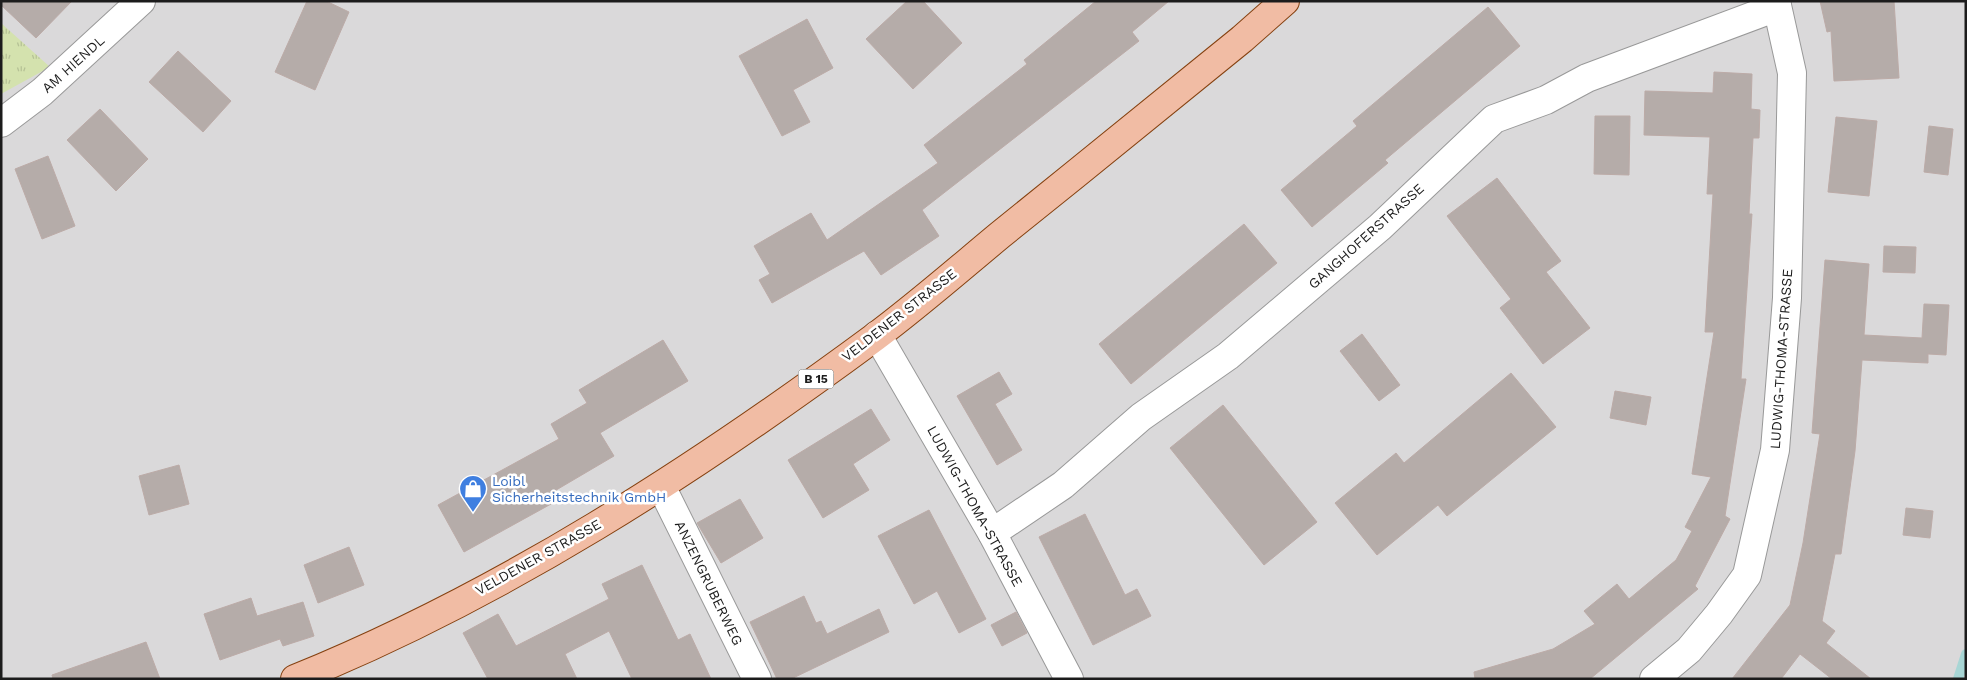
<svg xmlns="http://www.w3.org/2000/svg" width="1967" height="680" font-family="'Work Sans',sans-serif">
  <defs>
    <pattern id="grass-tufts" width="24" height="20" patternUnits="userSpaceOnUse" patternTransform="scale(1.25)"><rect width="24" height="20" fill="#d4e2ae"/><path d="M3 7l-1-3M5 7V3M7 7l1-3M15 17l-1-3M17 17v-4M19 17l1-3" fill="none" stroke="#b5c195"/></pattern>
  </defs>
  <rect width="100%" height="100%" fill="#ede7e3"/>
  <rect fill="#dad9da" x="1" y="1" width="1965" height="678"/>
  <path fill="url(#grass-tufts)" d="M1 23 50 67 1 94Z"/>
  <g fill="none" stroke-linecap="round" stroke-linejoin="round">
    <path stroke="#a8d6d5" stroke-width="10" d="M1958 679 1966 654"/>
  </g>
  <g fill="#b5aca9" stroke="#bcaba7">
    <path d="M1 1H72L36 38 1 5Z"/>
    <path d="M307 1H326L349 12 315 90 275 72Z"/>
    <path d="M907 1H923L962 43 913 89 866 39Z"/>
    <path d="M1096 1H1169L1132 32 1139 41 922 210 939 236 881 275 864 251 772 303 759 280 770 274 754 246 811 213 827 240 938 163 924 145 1027 64 1024 60Z"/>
    <path d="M1820 1H1894L1899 78 1834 81 1831 31 1827 32Z"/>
    <path d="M1488 7 1520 46 1385 160 1388 163 1312 227 1281 190 1357 126 1353 121Z"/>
    <path d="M807 19 833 68 793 90 810 122 782 136 739 56Z"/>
    <path d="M178 51 231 101 203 132 149 82Z"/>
    <path d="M1714 72 1752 74 1751 109 1760 110 1759 138H1753L1749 214H1752L1741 379H1746L1725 516 1730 519 1695 586 1698 589 1590 679H1475L1474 672 1553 649 1595 624 1584 611 1617 584 1629 599 1676 560 1692 531 1685 527 1711 477 1692 474 1714 332H1705L1713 194H1707L1710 137 1644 135 1645 91 1713 93Z"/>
    <path d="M100 109 148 159 116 191 67 140Z"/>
    <path d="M1595 116H1630L1629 175 1594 174Z"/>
    <path d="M1836 117 1877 121 1869 196 1828 192Z"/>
    <path d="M1929 126 1953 129 1948 175 1924 172Z"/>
    <path d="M48 156 75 226 42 239 15 169Z"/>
    <path d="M1497 178 1561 261 1546 272 1590 328 1543 364 1500 308 1511 299 1447 216Z"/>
    <path d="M1244 224 1277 263 1131 384 1099 344Z"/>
    <path d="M1884 246 1916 247 1915 273 1883 272Z"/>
    <path d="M1825 260 1869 264 1864 335 1922 338 1924 304 1949 305 1946 355 1928 354V363L1862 360 1855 451 1841 554H1835L1822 621 1835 631 1826 643 1871 679H1832L1800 654 1781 679H1732L1790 605 1803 543 1820 434 1812 433Z"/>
    <path d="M1362 334 1400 385 1379 401 1340 351Z"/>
    <path d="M663 340 688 381 600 433 614 456 546 496 551 504 464 552 438 505 559 439 551 424 587 403 579 390Z"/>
    <path d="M999 372 1012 394 995 404 1022 450 997 465 957 396Z"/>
    <path d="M1511 373 1556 427 1447 516 1438 505 1377 555 1335 503 1396 453 1404 463Z"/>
    <path d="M1615 391 1651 397 1646 425 1610 418Z"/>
    <path d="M1223 405 1317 522 1264 565 1170 448Z"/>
    <path d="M871 409 890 440 853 464 869 490 823 518 788 460Z"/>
    <path d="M179 465 189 504 149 515 139 476Z"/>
    <path d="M740 499 763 538 721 563 697 523Z"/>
    <path d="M1906 508 1933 511 1930 538 1903 535Z"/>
    <path d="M929 510 986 619 959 633 937 591 914 604 878 536Z"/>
    <path d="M1085 514 1125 595 1137 589 1151 616 1093 645 1039 537Z"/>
    <path d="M349 547 364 585 318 603 304 565Z"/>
    <path d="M642 565 678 640 690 634 711 679H632L609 631 565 654 577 679H488L463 633 498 614 516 646 609 599 602 584Z"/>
    <path d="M804 596 816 623 821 621 827 634 879 609 889 632 791 679H777L750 622Z"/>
    <path d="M251 598 257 616 303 602 314 636 283 646 280 639 220 660 204 614Z"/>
    <path d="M1016 612 1027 633 1002 646 991 625Z"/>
    <path d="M146 642 160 679H53L52 675Z"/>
  </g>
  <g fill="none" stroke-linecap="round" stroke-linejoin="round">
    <defs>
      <g id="minor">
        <path d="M1 123 42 92 141 1"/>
        <path d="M877 335 992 533 1069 679"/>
        <path d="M661 486 757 679"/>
        <path d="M992 533 1063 485 1141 417 1228 356 1380 227 1494 119 1546 100 1587 78 1777 7"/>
        <path d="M1654 679 1689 650 1719 614 1747 575 1775 450 1787 298 1792 73 1776 1"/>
      </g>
      <path id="primary" d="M295 679C504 594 695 470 875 337 918 305 959 269 1000 235 1081 170 1162 104 1242 39L1285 1"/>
    </defs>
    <use href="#minor" stroke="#999" stroke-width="30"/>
    <use href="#primary" stroke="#854110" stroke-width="30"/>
    <use href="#minor" stroke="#fff" stroke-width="28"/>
    <use href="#primary" stroke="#f1bca4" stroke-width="28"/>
  </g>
  <defs>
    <symbol id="shop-pin" viewBox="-11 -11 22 30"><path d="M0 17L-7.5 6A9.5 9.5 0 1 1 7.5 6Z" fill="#3f7fe0" stroke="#fff"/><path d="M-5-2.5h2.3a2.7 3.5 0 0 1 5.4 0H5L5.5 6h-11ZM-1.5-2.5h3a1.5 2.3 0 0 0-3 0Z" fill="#fff"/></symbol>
  </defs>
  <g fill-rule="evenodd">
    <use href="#shop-pin" x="457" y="473" width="32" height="43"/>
  </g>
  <g text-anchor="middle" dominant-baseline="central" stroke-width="5" stroke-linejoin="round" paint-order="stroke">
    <rect fill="#fff" stroke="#606060" stroke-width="1" x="798.5" y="369.5" width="35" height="19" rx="4"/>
    <g font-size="12" font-weight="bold" fill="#1c1c1c">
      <text x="816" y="379">B 15</text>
    </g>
    <g font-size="14" fill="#1c1c1c" stroke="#fff">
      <text transform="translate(73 64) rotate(-42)">AM HIENDL</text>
      <text transform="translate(1366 236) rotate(-42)">GANGHOFERSTRASSE</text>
      <text transform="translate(899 315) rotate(-38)">VELDENER STRASSE</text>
      <text transform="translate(1781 359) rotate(-86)">LUDWIG-THOMA-STRASSE</text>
      <text transform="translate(975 506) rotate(61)">LUDWIG-THOMA-STRASSE</text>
      <text transform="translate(538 557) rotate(-29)">VELDENER STRASSE</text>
      <text transform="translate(709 583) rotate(64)">ANZENGRUBERWEG</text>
    </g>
    <g font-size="14" fill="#366cbe" stroke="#fff" text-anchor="start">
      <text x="492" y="481">Loibl<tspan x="492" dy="16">Sicherheitstechnik GmbH</tspan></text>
    </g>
  </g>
  <rect width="1967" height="680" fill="none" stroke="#1c1c1c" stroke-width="5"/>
</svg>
